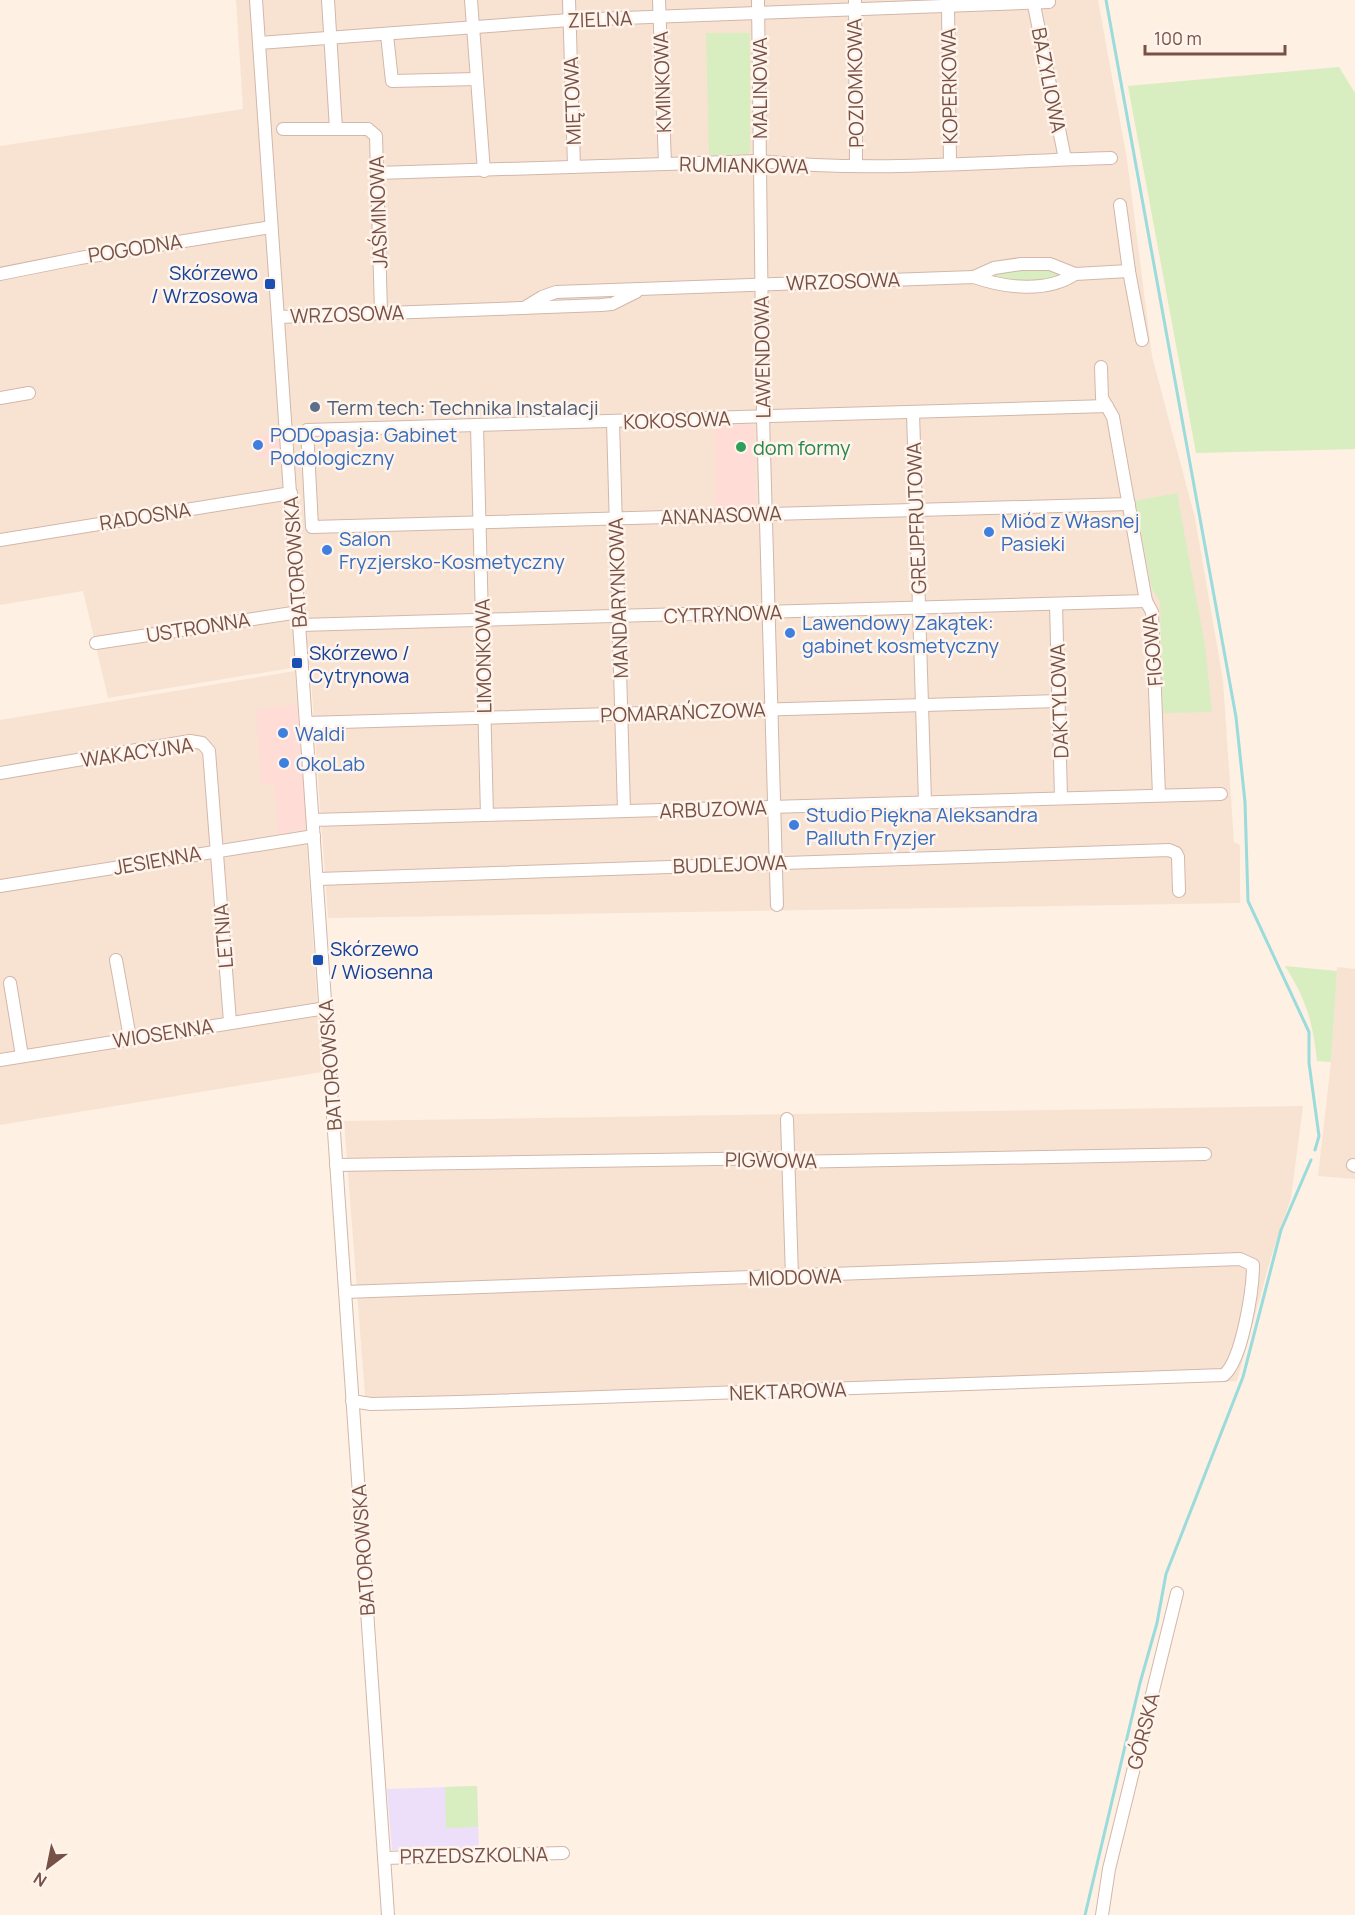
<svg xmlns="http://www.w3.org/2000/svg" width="1355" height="1915" font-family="Manrope,sans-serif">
  <rect width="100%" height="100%" fill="#fef0e3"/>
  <g fill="#f8e3d3">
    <path d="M236 0H1098L1127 159 1152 356 1195 518 1223 680 1234 842 1240 845V903L328 918 310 665 108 698 83 591 0 605V146L243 109Z"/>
    <path d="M295 671 322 1072 0 1125V720Z"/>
    <path d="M1337 967 1355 969V1179L1318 1176 1331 1062Z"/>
    <path d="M1303 1106 1291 1198 1271 1257 1237 1381 366 1409 344 1121Z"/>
  </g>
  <g fill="#ffdcd6">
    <path d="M750 424 754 428 756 503 753 508 716 509 715 425Z"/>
    <path d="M279 432 282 464 271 463 270 456 256 458 253 436Z"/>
    <path d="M297 704 307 829 278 834 274 784 261 785 256 711Z"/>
  </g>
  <path fill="#eddffa" d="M477 1786 479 1848 392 1850 387 1789Z"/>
  <g fill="#d8edc0">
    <path d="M706 33H750V150L748 154 709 155Z"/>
    <path d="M1339 67 1355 93V449L1196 453 1128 86Z"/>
    <path d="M1045 268 1067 277 1013 283 986 276 1002 270Z"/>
    <path d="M1177 493 1205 646 1212 712 1163 713 1160 601 1152 589 1135 501Z"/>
    <path d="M1285 966 1337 971 1331 1062 1317 1061C1313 1022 1306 999 1285 966Z"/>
    <path d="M477 1786 478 1827 446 1828 445 1787Z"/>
  </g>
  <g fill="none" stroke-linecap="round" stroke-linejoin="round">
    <g stroke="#9adbdc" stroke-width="3">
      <path d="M1106 0 1236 717 1245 802 1248 901 1309 1032V1063L1319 1136 1315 1150"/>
      <path d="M1085 1915 1140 1683 1157 1623 1166 1574 1243 1377 1281 1230 1311 1160"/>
    </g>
    <defs>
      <g id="minor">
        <path d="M256 0 388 1915"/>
        <path d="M328 0 336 129"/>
        <path d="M471 0 484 171"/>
        <path d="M569 0 574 167"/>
        <path d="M659 0 665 164"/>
        <path d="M758 0 763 417 777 905"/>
        <path d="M855 0 856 165"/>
        <path d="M1033 0 1065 159"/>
        <path d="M948 8 950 164"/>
        <path d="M387 35 392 81 477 79"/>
        <path d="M259 43 570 20 1049 2"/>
        <path d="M283 129H368L376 136 381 312"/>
        <path d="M377 173 760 161C876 173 995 161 1111 158"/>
        <path d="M1120 205 1129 271 1142 340"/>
        <path d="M0 274 80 258 271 227"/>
        <path d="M974 277 994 268 1021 264H1050L1075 274 1129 271"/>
        <path d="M524 308 542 297 556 292 974 277C1005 288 1047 293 1075 274"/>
        <path d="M278 317 601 305 612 304 636 292"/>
        <path d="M1101 367 1102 398 1113 417 1146 601 1152 612 1159 795"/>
        <path d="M0 398 29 393"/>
        <path d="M1107 406 307 430 312 527 1129 504"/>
        <path d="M913 413 925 802"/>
        <path d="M613 422 624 811"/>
        <path d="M477 426 487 815"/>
        <path d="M0 540 291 493"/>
        <path d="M1056 604 1061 798"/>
        <path d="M300 625 1146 601"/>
        <path d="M96 643 299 612"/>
        <path d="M306 723 1059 701"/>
        <path d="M0 773 190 741 202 743 209 751 230 1022"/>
        <path d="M313 820 1221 794"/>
        <path d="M318 879 1169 850 1176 853 1178 857 1179 891"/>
        <path d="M0 886 314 836"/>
        <path d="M116 960 130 1038"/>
        <path d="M10 983 22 1056"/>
        <path d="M0 1060 326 1008"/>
        <path d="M787 1119 792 1277"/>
        <path d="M336 1165 779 1158 788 1162 1205 1154"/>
        <path d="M1353 1165 1355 1166"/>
        <path d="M345 1292 1240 1259 1253 1265C1253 1290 1242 1360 1224 1375L460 1402 371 1404 352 1401"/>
        <path d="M384 1858 563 1853"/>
        <path d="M1102 1915 1109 1869 1177 1593"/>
      </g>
    </defs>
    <use href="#minor" stroke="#d2b7aa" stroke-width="14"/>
    <use href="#minor" stroke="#fff" stroke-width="12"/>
  </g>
  <g fill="#1a4fb4" stroke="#fff4eb" stroke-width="2">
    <rect x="264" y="278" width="12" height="12" rx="3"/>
    <rect x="291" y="657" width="12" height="12" rx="3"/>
    <rect x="312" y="954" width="12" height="12" rx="3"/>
  </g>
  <circle fill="#5c6f8a" stroke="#fff4eb" stroke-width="2" cx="315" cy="407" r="6"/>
  <g fill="#3f7fe0" stroke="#fff4eb" stroke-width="2">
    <circle cx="258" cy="445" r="6"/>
    <circle cx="989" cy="532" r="6"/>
    <circle cx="327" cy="550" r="6"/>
    <circle cx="790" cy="633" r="6"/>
    <circle cx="283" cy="733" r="6"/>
    <circle cx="284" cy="763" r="6"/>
    <circle cx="794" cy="825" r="6"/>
  </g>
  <circle fill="#2e9e5b" stroke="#fff4eb" stroke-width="2" cx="741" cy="447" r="6"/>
  <g text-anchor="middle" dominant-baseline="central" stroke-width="5" stroke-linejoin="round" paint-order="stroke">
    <g font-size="20" fill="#785146" stroke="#fff4eb">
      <text transform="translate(600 19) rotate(-2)">ZIELNA</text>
      <text transform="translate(1049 80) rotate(79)">BAZYLIOWA</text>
      <text transform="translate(662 82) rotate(-92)">KMINKOWA</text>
      <text transform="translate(855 83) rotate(-91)">POZIOMKOWA</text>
      <text transform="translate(949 86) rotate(-91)">KOPERKOWA</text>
      <text transform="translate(759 88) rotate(-90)">MALINOWA</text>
      <text transform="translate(572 101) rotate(-92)">MIĘTOWA</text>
      <text transform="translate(744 165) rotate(1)">RUMIANKOWA</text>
      <text transform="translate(378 212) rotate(-92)">JAŚMINOWA</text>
      <text transform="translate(135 248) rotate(-9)">POGODNA</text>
      <text transform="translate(843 281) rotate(-2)">WRZOSOWA</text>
      <text transform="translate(347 314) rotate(-2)">WRZOSOWA</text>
      <text transform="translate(762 357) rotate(-91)">LAWENDOWA</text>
      <text transform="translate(677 420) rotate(-2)">KOKOSOWA</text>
      <text transform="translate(721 515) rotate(-2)">ANANASOWA</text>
      <text transform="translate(145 516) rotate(-9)">RADOSNA</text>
      <text transform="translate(916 518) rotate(-92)">GREJPFRUTOWA</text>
      <text transform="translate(295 562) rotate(-94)">BATOROWSKA</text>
      <text transform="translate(618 598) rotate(-92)">MANDARYNKOWA</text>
      <text transform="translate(723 614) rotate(-2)">CYTRYNOWA</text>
      <text transform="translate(198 627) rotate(-9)">USTRONNA</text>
      <text transform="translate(1152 650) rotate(-95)">FIGOWA</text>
      <text transform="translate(483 656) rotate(-91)">LIMONKOWA</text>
      <text transform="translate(1059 701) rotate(-92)">DAKTYLOWA</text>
      <text transform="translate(683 712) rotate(-2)">POMARAŃCZOWA</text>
      <text transform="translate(137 752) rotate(-8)">WAKACYJNA</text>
      <text transform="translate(713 809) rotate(-2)">ARBUZOWA</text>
      <text transform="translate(157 860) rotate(-10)">JESIENNA</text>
      <text transform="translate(730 864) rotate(-2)">BUDLEJOWA</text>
      <text transform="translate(223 936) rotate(-95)">LETNIA</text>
      <text transform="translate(163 1033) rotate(-9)">WIOSENNA</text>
      <text transform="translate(330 1065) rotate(-94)">BATOROWSKA</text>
      <text transform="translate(771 1160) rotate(1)">PIGWOWA</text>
      <text transform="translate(795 1277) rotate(-2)">MIODOWA</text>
      <text transform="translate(788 1391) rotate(-2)">NEKTAROWA</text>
      <text transform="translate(363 1550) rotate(-94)">BATOROWSKA</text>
      <text transform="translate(1143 1731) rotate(-76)">GÓRSKA</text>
      <text transform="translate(474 1855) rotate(-1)">PRZEDSZKOLNA</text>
    </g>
    <g font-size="20" fill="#164399" stroke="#fff4eb" text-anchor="start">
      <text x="258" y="272" text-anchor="end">Skórzewo<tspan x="258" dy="23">/ Wrzosowa</tspan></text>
      <text x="309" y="652">Skórzewo /<tspan x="309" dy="23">Cytrynowa</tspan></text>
      <text x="330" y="948">Skórzewo<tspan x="330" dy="23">/ Wiosenna</tspan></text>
    </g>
    <g font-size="20" fill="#4e5e75" stroke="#fff4eb" text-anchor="start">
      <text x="327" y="407">Term tech: Technika Instalacji</text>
    </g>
    <g font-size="20" fill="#366cbe" stroke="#fff4eb" text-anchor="start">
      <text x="270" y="434">PODOpasja: Gabinet<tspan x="270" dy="23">Podologiczny</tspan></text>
      <text x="1001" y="520">Miód z Własnej<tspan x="1001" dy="23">Pasieki</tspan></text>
      <text x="339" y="538">Salon<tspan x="339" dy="23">Fryzjersko-Kosmetyczny</tspan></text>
      <text x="802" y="622">Lawendowy Zakątek:<tspan x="802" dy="23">gabinet kosmetyczny</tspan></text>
      <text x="295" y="733">Waldi</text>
      <text x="296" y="763">OkoLab</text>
      <text x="806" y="814">Studio Piękna Aleksandra<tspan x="806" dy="23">Palluth Fryzjer</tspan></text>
    </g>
    <g font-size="20" fill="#27864d" stroke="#fff4eb" text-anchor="start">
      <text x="753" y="447">dom formy</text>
    </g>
  </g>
  <g transform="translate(48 1867) rotate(212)" stroke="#fff4eb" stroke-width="4.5" paint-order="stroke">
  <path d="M0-4.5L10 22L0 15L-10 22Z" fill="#785146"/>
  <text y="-9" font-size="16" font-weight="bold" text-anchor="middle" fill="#785146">N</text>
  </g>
  <path d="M1145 45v9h140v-9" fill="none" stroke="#785146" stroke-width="3"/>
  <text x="1154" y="45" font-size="18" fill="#785146" stroke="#fff4eb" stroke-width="4.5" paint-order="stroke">100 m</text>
</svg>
